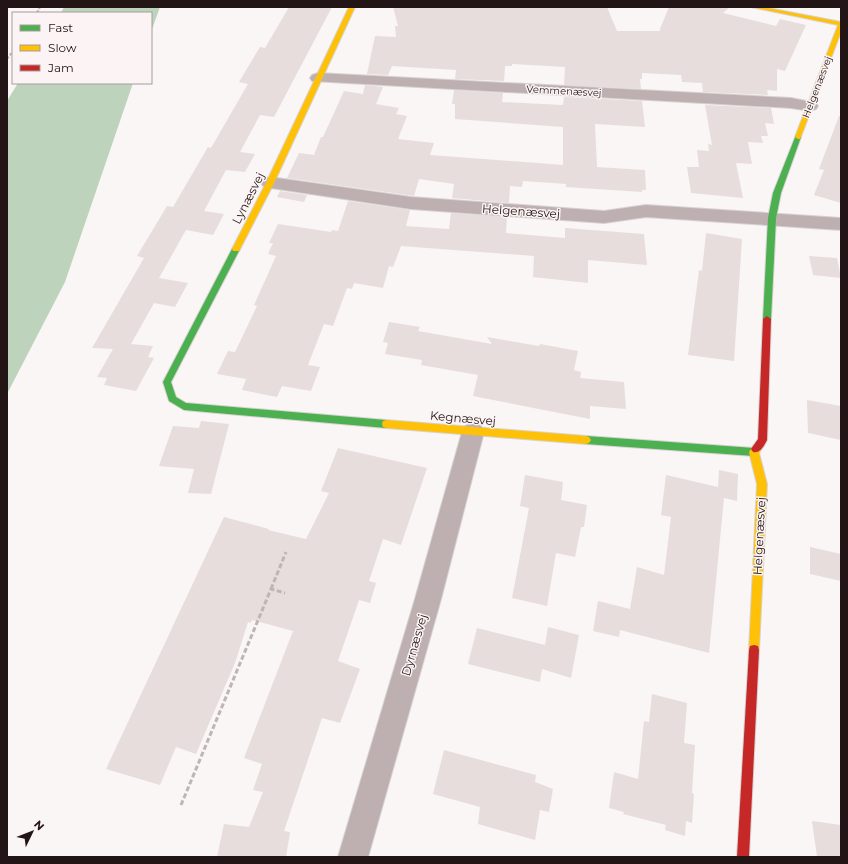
<svg xmlns="http://www.w3.org/2000/svg" width="848" height="864" font-family="Montserrat,sans-serif">
  <rect width="100%" height="100%" fill="#faf6f6"/>
  <g fill="#bdd3bc">
    <path d="M64 7H160L151 32V13H61Z"/>
    <path d="M18 83H133L65 282 7 394V101Z"/>
  </g>
  <g fill="#e7dddd">
    <path d="M289 7H332L274 117 260 115 240 152 255 154 245 172 226 170 204 211 224 214 213 235 186 230 159 278 188 283 175 307 154 303 131 344 153 346 148 357 154 358 136 391 104 385 107 378 97 377 113 349 92 348 144 258 137 256 167 206 173 207 208 147 211 148 248 84 239 82 260 47 265 48Z"/>
    <path d="M393 7H607L617 31H660V29L669 7H730L723 13 776 26 780 19 806 25 785 71 777 69V91L767 90 768 95 703 92 702 83 682 82 681 75 642 73V79H640L641 89 564 85 565 67 512 64V66H505L504 81 455 79 456 70 392 66 388 75 367 74 375 36 396 37 395 26H398Z"/>
    <path d="M365 85 383 87 376 104 399 108 396 114 407 116 398 139 434 143 430 155 551 164 563 165V127L455 119V104H452L454 90 503 93 502 102 563 105 564 97 642 101 645 127 595 124 597 167 645 170 646 190H642V192L566 187V184L523 181 522 187 510 186 509 203 452 198 454 184 419 179 414 196 287 178 299 153 314 155 321 137H323L344 91 363 94Z"/>
    <path d="M705 105 771 108 774 124 765 123 768 136H761L763 143 748 142 752 164 736 163 743 198 691 193 687 167H699L697 150 709 151 708 144 712 145Z"/>
    <path d="M839 116H841V203L814 195 824 170 819 169Z"/>
    <path d="M280 191 307 195 304 202 277 197Z"/>
    <path d="M348 201 410 210 406 226 449 229 451 213 507 217 506 233 565 238V228L644 234 647 265 588 260V283L533 277 534 256 401 246 393 267 389 266 383 288 354 283 352 289 347 288 333 326 324 324 308 365 320 367 311 391 282 386 277 397 242 390 246 379 217 374 228 351 235 352 257 306 254 305 276 256 268 254 273 243H269L278 224 331 232 332 230 338 231Z"/>
    <path d="M706 233 742 239 734 361 688 355 699 270 702 271Z"/>
    <path d="M809 256 837 258 841 278 813 275Z"/>
    <path d="M389 322 420 327 418 331 492 344 487 337 539 346 540 344 578 351 574 370 581 372 580 378 624 382 626 409 590 406V419L473 396 478 375 421 365 422 360 385 354 388 343 383 342Z"/>
    <path d="M807 400 841 406V440L808 433Z"/>
    <path d="M201 421 229 424 211 494 188 493 194 469 159 466 173 426 199 428Z"/>
    <path d="M338 448 427 468 401 545 383 539 369 581 376 583 370 603 359 600 338 661 360 669 340 723 322 718 284 831 290 832 286 857H217L224 824 249 827 263 792 253 790 262 764 244 758 293 631 252 620 251 623 248 622 235 663 196 754 176 747 160 785 106 769 224 517 269 529 268 530 306 539 329 493 321 491Z"/>
    <path d="M719 470 738 474 737 501 724 498 709 653 620 630 619 637 593 631 598 601 630 609 637 567 664 575 671 517 661 515 666 475 718 487Z"/>
    <path d="M525 475 563 482 561 500 587 505 584 527H581L575 557 556 553 547 606 512 598 529 508 520 506Z"/>
    <path d="M810 547 841 554V581L810 574Z"/>
    <path d="M548 627 579 635 571 678 542 669 540 682 468 664 477 628 545 645Z"/>
    <path d="M652 694 687 703 684 743 695 745 692 793 694 794 692 823 686 821 685 836 665 830 666 825 623 814 624 812 609 808 614 772 638 779 644 721 649 722Z"/>
    <path d="M444 750 536 775 535 782 553 789 549 812 540 810 535 840 478 824 480 807 433 794Z"/>
    <path d="M812 821 841 825V857H817Z"/>
  </g>
  <g fill="none" stroke-linecap="round" stroke-linejoin="round">
    <defs>
      <g id="street">
        <path d="M318 73 791 98 816 103 818 106 816 109 810 111 791 108 312 81 310 78 312 75Z"/>
        <path d="M270 177 411 197 604 211 646 205 841 218V230L646 217 604 223 411 209 264 187 261 183 264 179Z"/>
        <path d="M473 423 481 426 484 432 441 599 368 857H338L415 599 462 432 465 426Z"/>
      </g>
      <g id="fast">
        <path d="M796 135H798L801 137 781 193 776 218 771 319 767 322 763 319 768 218 773 193Z"/>
        <path d="M236 246 240 249 171 382 176 397 186 403 386 420 389 421 390 424 389 427 386 428 184 410 169 401 163 382 232 249Z"/>
        <path d="M586 436 754 448 757 449 759 452 757 455 754 456 586 444 583 443 581 440 583 437Z"/>
      </g>
      <g id="slow">
        <path d="M349 7H355L274 183 239 251H233L232 249 266 183Z"/>
        <path d="M751 7H763L841 22V32L800 139H798L795 137 838 25Z"/>
        <path d="M386 420 586 436 589 437 591 440 589 443 586 444 386 428 383 427 382 424 383 421Z"/>
        <path d="M756 445 759 446 761 449 759 453 767 484 759 650 758 654 754 655 750 654 749 650 757 484 749 452 753 446Z"/>
      </g>
      <g id="jam">
        <path d="M767 316 771 319 767 440C764 446 760 454 753 452L751 449 758 439 763 319Z"/>
        <path d="M754 645 758 646 759 650 749 857H737L749 650 750 646Z"/>
      </g>
    </defs>
    <use href="#street" stroke="#d7d3d3" stroke-width="2"/>
    <use href="#fast" stroke="#d7d3d3" stroke-width="2"/>
    <use href="#slow" stroke="#d7d3d3" stroke-width="2"/>
    <use href="#jam" stroke="#d7d3d3" stroke-width="2"/>
    <g stroke="#beb5b5" stroke-width="2" stroke-dasharray="3 1.5" stroke-linecap="butt">
      <path d="M37 13 40 7"/>
      <path d="M7 59 13 51"/>
    </g>
    <g stroke="#beb5b5" stroke-width="3" stroke-dasharray="5 2.5" stroke-linecap="butt">
      <path d="M271 589 286 552"/>
      <path d="M181 805 271 589 285 593"/>
    </g>
    <use href="#street" fill="#beb0b1" fill-rule="evenodd"/>
    <use href="#fast" fill="#4caf50" fill-rule="evenodd"/>
    <use href="#slow" fill="#ffc107" fill-rule="evenodd"/>
    <use href="#jam" fill="#c62828" fill-rule="evenodd"/>
  </g>
  <g text-anchor="middle" dominant-baseline="central" stroke-width="3" stroke-linejoin="round" paint-order="stroke">
    <g font-size="10" fill="#231515" stroke="#fcf4f4">
      <text transform="translate(817 87) rotate(-69)">Helgenæsvej</text>
      <text transform="translate(564 91) rotate(3)">Vemmenæsvej</text>
    </g>
    <g font-size="12" fill="#231515" stroke="#fcf4f4">
      <text transform="translate(248 198) rotate(-63)">Lynæsvej</text>
      <text transform="translate(521 211) rotate(4)">Helgenæsvej</text>
      <text transform="translate(463 418) rotate(5)">Kegnæsvej</text>
      <text transform="translate(759 536) rotate(-87)">Helgenæsvej</text>
      <text transform="translate(414 645) rotate(-74)">Dyrnæsvej</text>
    </g>
  </g>
  <rect width="848" height="864" fill="none" stroke="#231515" stroke-width="16"/>
  <rect x="12" y="12" width="140" height="72" fill="#fcf4f4" stroke="#a59b9b"/>
  <rect x="20" y="25" width="20" height="6" fill="#4caf50" stroke="#a59b9b"/>
  <text x="48" y="32" font-size="12" fill="#231515">Fast</text>
  <rect x="20" y="45" width="20" height="6" fill="#ffc107" stroke="#a59b9b"/>
  <text x="48" y="52" font-size="12" fill="#231515">Slow</text>
  <rect x="20" y="65" width="20" height="6" fill="#c62828" stroke="#a59b9b"/>
  <text x="48" y="72" font-size="12" fill="#231515">Jam</text>
  <g transform="translate(32 832) rotate(47)" stroke="#fcf4f4" stroke-width="3" paint-order="stroke">
  <path d="M0-3L7 15L0 10L-7 15Z" fill="#231515"/>
  <text y="-6" font-size="11" font-weight="bold" text-anchor="middle" fill="#231515">N</text>
  </g>
</svg>
